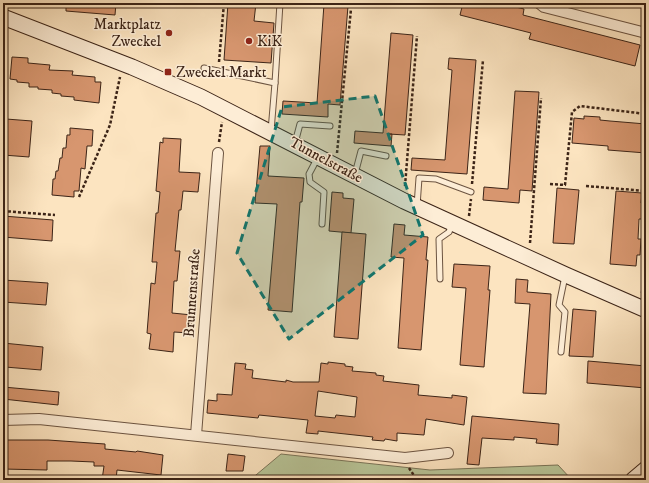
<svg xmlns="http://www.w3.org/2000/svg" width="649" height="483" font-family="'IM FELL DW Pica',serif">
  <rect width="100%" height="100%" fill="#fce4c0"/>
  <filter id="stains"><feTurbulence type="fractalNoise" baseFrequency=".005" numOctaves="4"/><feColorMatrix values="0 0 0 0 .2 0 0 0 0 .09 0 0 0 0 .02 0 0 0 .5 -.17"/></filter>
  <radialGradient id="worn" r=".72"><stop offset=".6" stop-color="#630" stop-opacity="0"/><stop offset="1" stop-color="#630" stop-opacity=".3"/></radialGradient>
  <path fill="#b8c598" stroke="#7a7458" d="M281 454 430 470 558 465 572 480H250Z"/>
  <g fill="#d7966f" stroke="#3c2417" fill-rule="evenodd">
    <path d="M66 3H116L115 15 66 11Z"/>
    <path d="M228 3H256L254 21 274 23 271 63 224 60Z"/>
    <path d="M463 3H500L524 9 523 15 640 45 635 66 529 39 531 33 460 15Z"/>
    <path d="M324 4 348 6 340 105 328 104V117L282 114 283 101 317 103Z"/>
    <path d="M391 33 413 35 405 135 389 134H392L391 146 354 143 355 131 383 133Z"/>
    <path d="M12 57 28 58V63L50 65 49 70 73 71 72 75 95 77V82H101L99 103 74 100V97L61 96V94L52 93V90L38 89V87H29V83L17 82V80L10 79Z"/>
    <path d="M449 58 476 60 467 174 411 170 412 158 445 160 452 70 448 69Z"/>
    <path d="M515 91 539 92 532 191 520 190 519 203 483 200 484 187 508 189Z"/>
    <path d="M584 116 600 117V120L610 121 646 124V153L608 150V146L572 143 574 118 584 119Z"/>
    <path d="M6 119 32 121 29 157 3 155Z"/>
    <path d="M70 128 93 130 92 146H87L85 169 81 168 79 191H74V197L52 195 53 179H55L56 171H58L60 158H62L63 148H66L67 135H70Z"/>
    <path d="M163 138 181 139 179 172 200 173 198 192 183 191 181 210H179L175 251H180L177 281H174L172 313 192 315 190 333 174 332 173 352 149 349 151 334 147 333 151 283 155 284 157 262H152L156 213H158L160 192 156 191 160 142 163 143Z"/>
    <path d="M260 146H270L268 176 304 178 302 202H300L292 312 268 310 277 204 255 203Z"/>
    <path d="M557 188 579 190 574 244 553 243Z"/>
    <path d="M616 191 642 193 641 203H644L643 219H639L638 239H641L640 255H637L636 266 610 264Z"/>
    <path d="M332 192 343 193V198L354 199 351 233 329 231Z"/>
    <path d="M3 216 53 220 52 241 3 237Z"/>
    <path d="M394 224 405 225 404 235 428 237 426 260H428L421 350 398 348 404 258 391 257Z"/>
    <path d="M342 232 366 234 358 339 334 337Z"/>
    <path d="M454 264 490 266 488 290H490L484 367 460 365 466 288 452 287Z"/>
    <path d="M516 279 528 280 527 292 551 294 546 394 523 393 530 304 515 303Z"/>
    <path d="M3 280 48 283 46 305 3 302Z"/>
    <path d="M573 309 596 311 593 357 569 356Z"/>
    <path d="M3 343 43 347 41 370 5 367 6 364H3Z"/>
    <path d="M588 361 646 366V388L587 383Z"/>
    <path d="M328 362 345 364V366L353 367 352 371 376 373V375L384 376 383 381 419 385 418 395 452 398V395L467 397 464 425 426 419 424 435 397 433V441L385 439 384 441 372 440 373 437 318 431V434L306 433 308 420 259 415 258 418 207 413 208 400 217 401V394L232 395 235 363 246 364 245 369 253 370 252 378 286 382V380L293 382H319L321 363 328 364ZM318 391 357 397 355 417 336 415 335 418 315 416Z"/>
    <path d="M3 387 59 392 58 405 3 399Z"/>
    <path d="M472 416 559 424 558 445 536 443 537 439 514 437V440L482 438 479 465 467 464Z"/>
    <path d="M3 440H48L105 444V449L136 452 137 451 163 455 161 475 117 470 116 480H102L104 466H94V462L71 461H47V470L3 469Z"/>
    <path d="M228 454 245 456 243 471H226Z"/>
  </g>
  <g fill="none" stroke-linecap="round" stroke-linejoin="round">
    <defs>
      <g id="lane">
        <path d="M204 68 275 83 271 131"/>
        <path d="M275 83 280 3"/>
        <path d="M295 143 300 124 330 126"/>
        <path d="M317 159 309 174 310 182 324 192 322 224"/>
        <path d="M355 174 361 151 386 156"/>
        <path d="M417 206 419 178 436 179 471 192"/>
        <path d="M440 279 439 239 449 232 452 224"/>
        <path d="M561 352 565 312 559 305 565 276"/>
      </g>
      <g id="street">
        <path d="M539 3 544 7 646 33"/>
        <path d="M3 420 39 419 405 458 448 453"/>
        <path d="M196 435 218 153"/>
      </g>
      <g id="secondary">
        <path d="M3 17 132 67 201 97 404 201 566 275 646 310"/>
        <path d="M633 480 646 469"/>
      </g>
    </defs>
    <use href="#lane" stroke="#6c5441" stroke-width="7"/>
    <use href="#street" stroke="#6c5441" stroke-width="12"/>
    <use href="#secondary" stroke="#3c2417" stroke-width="17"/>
    <g stroke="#3c2417" stroke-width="2.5" stroke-dasharray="3 2" stroke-linecap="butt">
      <path d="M219 62 224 3"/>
      <path d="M219 142 222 122"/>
      <path d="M337 153 351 9"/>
      <path d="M472 184 483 60"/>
      <path d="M550 184 565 185 572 112 580 106 646 114"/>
      <path d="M405 186 417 36"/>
      <path d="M586 186 646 191"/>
      <path d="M79 197 110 125 120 77"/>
      <path d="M3 211 55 215"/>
      <path d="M469 216 471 199"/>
      <path d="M530 243 541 98"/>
      <path d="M642 293 646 246"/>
      <path d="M409 468 417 480"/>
    </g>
    <use href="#lane" stroke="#fdedd6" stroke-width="5"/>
    <use href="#street" stroke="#fdedd6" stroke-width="10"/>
    <use href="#secondary" stroke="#fdedd6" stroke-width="15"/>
  </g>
  <path fill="#0f766e" fill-opacity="0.2" stroke="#0f766e" stroke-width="3" stroke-dasharray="8 5" stroke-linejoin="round" d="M375 96 423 235 289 339 237 253 282 107Z"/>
  <g fill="#8f2418" stroke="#fdedd6" stroke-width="1.5">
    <circle cx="169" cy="33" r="4"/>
    <circle cx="249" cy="41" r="4"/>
    <rect x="164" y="68" width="8" height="8" rx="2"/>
  </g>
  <g text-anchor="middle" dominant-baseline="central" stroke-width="3" stroke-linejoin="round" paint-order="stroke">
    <g font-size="15" fill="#3c2417" stroke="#fdedd6" text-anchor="start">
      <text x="161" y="24" text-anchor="end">Marktplatz<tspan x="161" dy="17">Zweckel</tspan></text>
      <text x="257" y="41">KiK</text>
      <text x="176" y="72">Zweckel Markt</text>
    </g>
    <g font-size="15" fill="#3c2417" stroke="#fdedd6">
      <text transform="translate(326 160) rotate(28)">Tunnelstraße</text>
      <text transform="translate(192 293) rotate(-86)">Brunnenstraße</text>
    </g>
  </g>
  <rect width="649" height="483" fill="none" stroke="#fce4c0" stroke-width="16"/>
  <rect x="4" y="4" width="641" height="475" fill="none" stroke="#3c2417" stroke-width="2"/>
  <rect x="8" y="8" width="633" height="467" fill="none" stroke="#3c2417"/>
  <rect width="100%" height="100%" filter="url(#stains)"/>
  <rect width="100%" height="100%" fill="url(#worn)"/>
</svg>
